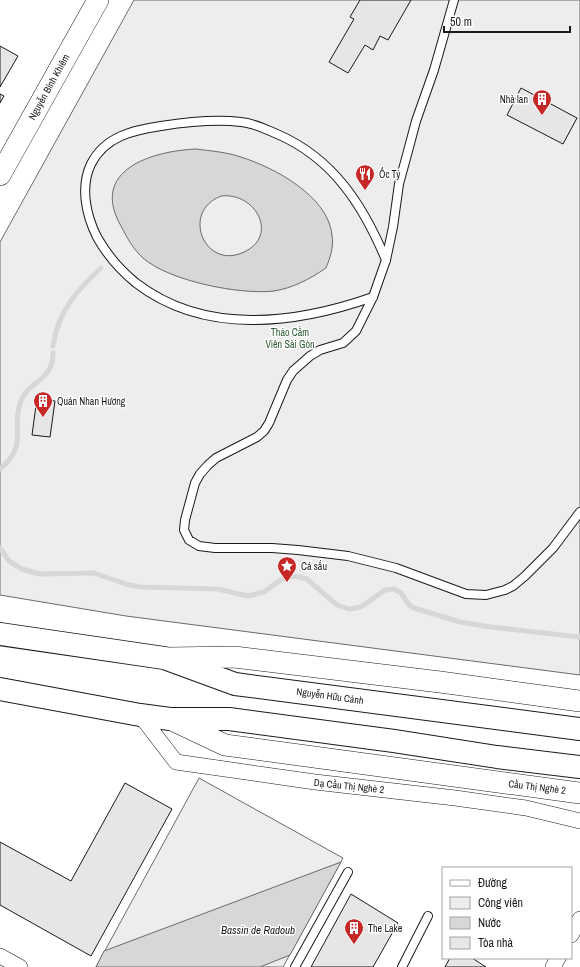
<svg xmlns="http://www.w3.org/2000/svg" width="580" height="967" font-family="'Archivo Narrow',sans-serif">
  <rect width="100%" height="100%" fill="#fff"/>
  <g fill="#ededed" stroke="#6a6a6a">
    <path d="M134 0H580V675L126 616 0 595V242Z"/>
    <path d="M199 778 343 858 283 967H96Z"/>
  </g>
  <g fill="#d7d7d7" stroke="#6a6a6a" fill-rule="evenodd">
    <path d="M196 149C211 151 226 152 241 157 275 168 328 196 332 235 334 247 330 258 326 268 310 279 293 288 274 291 240 295 169 281 143 258 134 250 127 238 121 226 89 170 152 151 196 149ZM221 196C256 192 279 236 244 252 205 271 180 212 221 196Z"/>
    <path d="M341 862 290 955 260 967H96L104 951Z"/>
  </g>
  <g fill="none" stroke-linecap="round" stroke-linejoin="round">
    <g stroke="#d7d7d7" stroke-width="5">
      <path d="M53 346C58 312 76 291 101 268"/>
      <path d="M0 469C30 444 10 428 21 401 29 380 53 381 53 353"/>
      <path d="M0 548 9 561 22 569 40 574 94 573 129 585 141 587 218 589 248 596 264 592 282 579 294 576 307 579 337 605 349 609 361 607 385 590 394 589 401 593 409 605 414 608 460 622 491 627 580 637"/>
    </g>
  </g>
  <g fill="#e6e6e6" stroke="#1a1a1a">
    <path d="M360 0H411L388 40 380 36 373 50 365 45 348 73 329 62 354 19 350 17Z"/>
    <path d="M0 46 18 56 0 87Z"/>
    <path d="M521 88 577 118 563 144 507 115Z"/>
    <path d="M0 94 4 96 0 103Z"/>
    <path d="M37 398 55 401 50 437 32 435Z"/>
    <path d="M125 783 172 809 91 956 0 905V842L71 881Z"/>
    <path d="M351 894 398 923 373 967H311Z"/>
    <path d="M450 958H472L486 967H445Z"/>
  </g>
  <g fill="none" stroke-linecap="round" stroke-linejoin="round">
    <defs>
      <g id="lane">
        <path d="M454 0 434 70 416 121 408 151 399 184 393 227 386 260 373 297 356 331 343 343 320 350 310 356 293 371 287 380 269 423 264 431 257 437 216 458 208 465 200 474 195 483 185 520 184 530 189 540 199 546 215 548H272L298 550 348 556 396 568 466 594 486 595 505 590 513 586 525 576 553 548 580 512"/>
        <path d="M373 297C296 324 205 336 136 283 120 270 107 255 97 237 86 215 80 187 91 164 105 136 134 130 161 126 187 122 215 119 241 122 254 123 265 129 277 134 333 158 363 205 386 260"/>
        <path d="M295 967 348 872"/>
        <path d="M402 967 428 916"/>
      </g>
      <g id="street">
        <path d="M140 715 176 762 315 782 455 798 526 808 580 821"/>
        <path d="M571 935 580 919"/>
        <path d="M0 956 20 967"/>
        <path d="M553 967 558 958"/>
      </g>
      <g id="secondary">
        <path d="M0 175 98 0"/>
        <path d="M167 658 234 657 440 682 580 701"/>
        <path d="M170 719 225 745 580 793"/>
      </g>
      <g id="primary">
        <path d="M0 634 164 658 235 684 580 729"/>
        <path d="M0 689 140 715 170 719H229L394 741 497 757 580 767"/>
      </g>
    </defs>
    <use href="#lane" stroke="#1a1a1a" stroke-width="10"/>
    <use href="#street" stroke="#1a1a1a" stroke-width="16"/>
    <use href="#secondary" stroke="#1a1a1a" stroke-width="22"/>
    <use href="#primary" stroke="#1a1a1a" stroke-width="24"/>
    <use href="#lane" stroke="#fff" stroke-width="8"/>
    <use href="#street" stroke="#fff" stroke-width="15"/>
    <use href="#secondary" stroke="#fff" stroke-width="21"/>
    <use href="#primary" stroke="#fff" stroke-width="22"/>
  </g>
  <defs>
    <symbol id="building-pin" viewBox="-11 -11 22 30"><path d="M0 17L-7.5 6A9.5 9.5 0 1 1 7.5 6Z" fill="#c62828" stroke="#fff"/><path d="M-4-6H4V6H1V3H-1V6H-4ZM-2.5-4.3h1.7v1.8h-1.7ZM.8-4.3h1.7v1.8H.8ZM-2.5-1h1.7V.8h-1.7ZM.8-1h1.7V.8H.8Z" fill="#fff"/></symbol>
    <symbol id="restaurant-pin" viewBox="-11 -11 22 30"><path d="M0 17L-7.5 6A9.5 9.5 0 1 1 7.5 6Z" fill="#c62828" stroke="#fff"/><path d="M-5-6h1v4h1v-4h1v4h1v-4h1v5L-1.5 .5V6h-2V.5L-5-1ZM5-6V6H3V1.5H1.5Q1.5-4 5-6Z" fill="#fff"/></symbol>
    <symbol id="sight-pin" viewBox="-11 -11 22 30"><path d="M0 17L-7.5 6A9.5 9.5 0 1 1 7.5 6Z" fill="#c62828" stroke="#fff"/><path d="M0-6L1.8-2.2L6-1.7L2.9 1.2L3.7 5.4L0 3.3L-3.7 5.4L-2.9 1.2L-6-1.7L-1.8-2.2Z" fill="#fff"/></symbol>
  </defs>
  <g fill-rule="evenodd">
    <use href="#building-pin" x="531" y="88" width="22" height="30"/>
    <use href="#restaurant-pin" x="354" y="163" width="22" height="30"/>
    <use href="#building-pin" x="32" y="390" width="22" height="30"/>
    <use href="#sight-pin" x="276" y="555" width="22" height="30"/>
    <use href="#building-pin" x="343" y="917" width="22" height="30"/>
  </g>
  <g text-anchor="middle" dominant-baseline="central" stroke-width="3" stroke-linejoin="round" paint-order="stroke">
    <g font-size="10" fill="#1a1a1a" stroke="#fff">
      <text transform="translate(49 87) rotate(-61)">Nguyễn Bỉnh Khiêm</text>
      <text transform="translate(330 696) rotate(8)">Nguyễn Hữu Cảnh</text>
      <text transform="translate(349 786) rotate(6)">Dạ Cầu Thị Nghè 2</text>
      <text transform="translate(537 787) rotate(7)">Cầu Thị Nghè 2</text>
    </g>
    <g font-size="10" fill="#1a1a1a" stroke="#fff" text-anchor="start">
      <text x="528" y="99" text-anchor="end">Nhà lan</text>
      <text x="379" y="174">Ốc Tý</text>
      <text x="57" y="401">Quán Nhan Hương</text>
      <text x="301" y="566">Cá sấu</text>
      <text x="368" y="928">The Lake</text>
    </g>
    <g font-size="10" fill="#2b5a34" stroke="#fff">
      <text x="290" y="332">Thảo Cầm<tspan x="290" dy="12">Viên Sài Gòn</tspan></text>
    </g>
    <g font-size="11" font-style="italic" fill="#1a1a1a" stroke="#fff">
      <text x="258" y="930">Bassin de Radoub</text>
    </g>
  </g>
  <rect x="442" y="867" width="130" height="92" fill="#ffffff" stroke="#a3a3a3"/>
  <rect x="450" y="880" width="20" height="6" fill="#ffffff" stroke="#a3a3a3"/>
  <text x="478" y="887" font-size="12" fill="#1a1a1a">Đường</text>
  <rect x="450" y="897" width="20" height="12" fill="#ededed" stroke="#a3a3a3"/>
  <text x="478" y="907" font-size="12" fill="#1a1a1a">Công viên</text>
  <rect x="450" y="917" width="20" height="12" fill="#d7d7d7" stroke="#a3a3a3"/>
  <text x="478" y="927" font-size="12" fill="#1a1a1a">Nước</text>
  <rect x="450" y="937" width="20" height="12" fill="#e6e6e6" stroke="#a3a3a3"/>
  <text x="478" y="947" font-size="12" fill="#1a1a1a">Tòa nhà</text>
  <path d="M444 26v6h126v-6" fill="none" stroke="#1a1a1a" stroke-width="2"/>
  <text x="450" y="26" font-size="12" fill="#1a1a1a" stroke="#ffffff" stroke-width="3" paint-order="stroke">50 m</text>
</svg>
